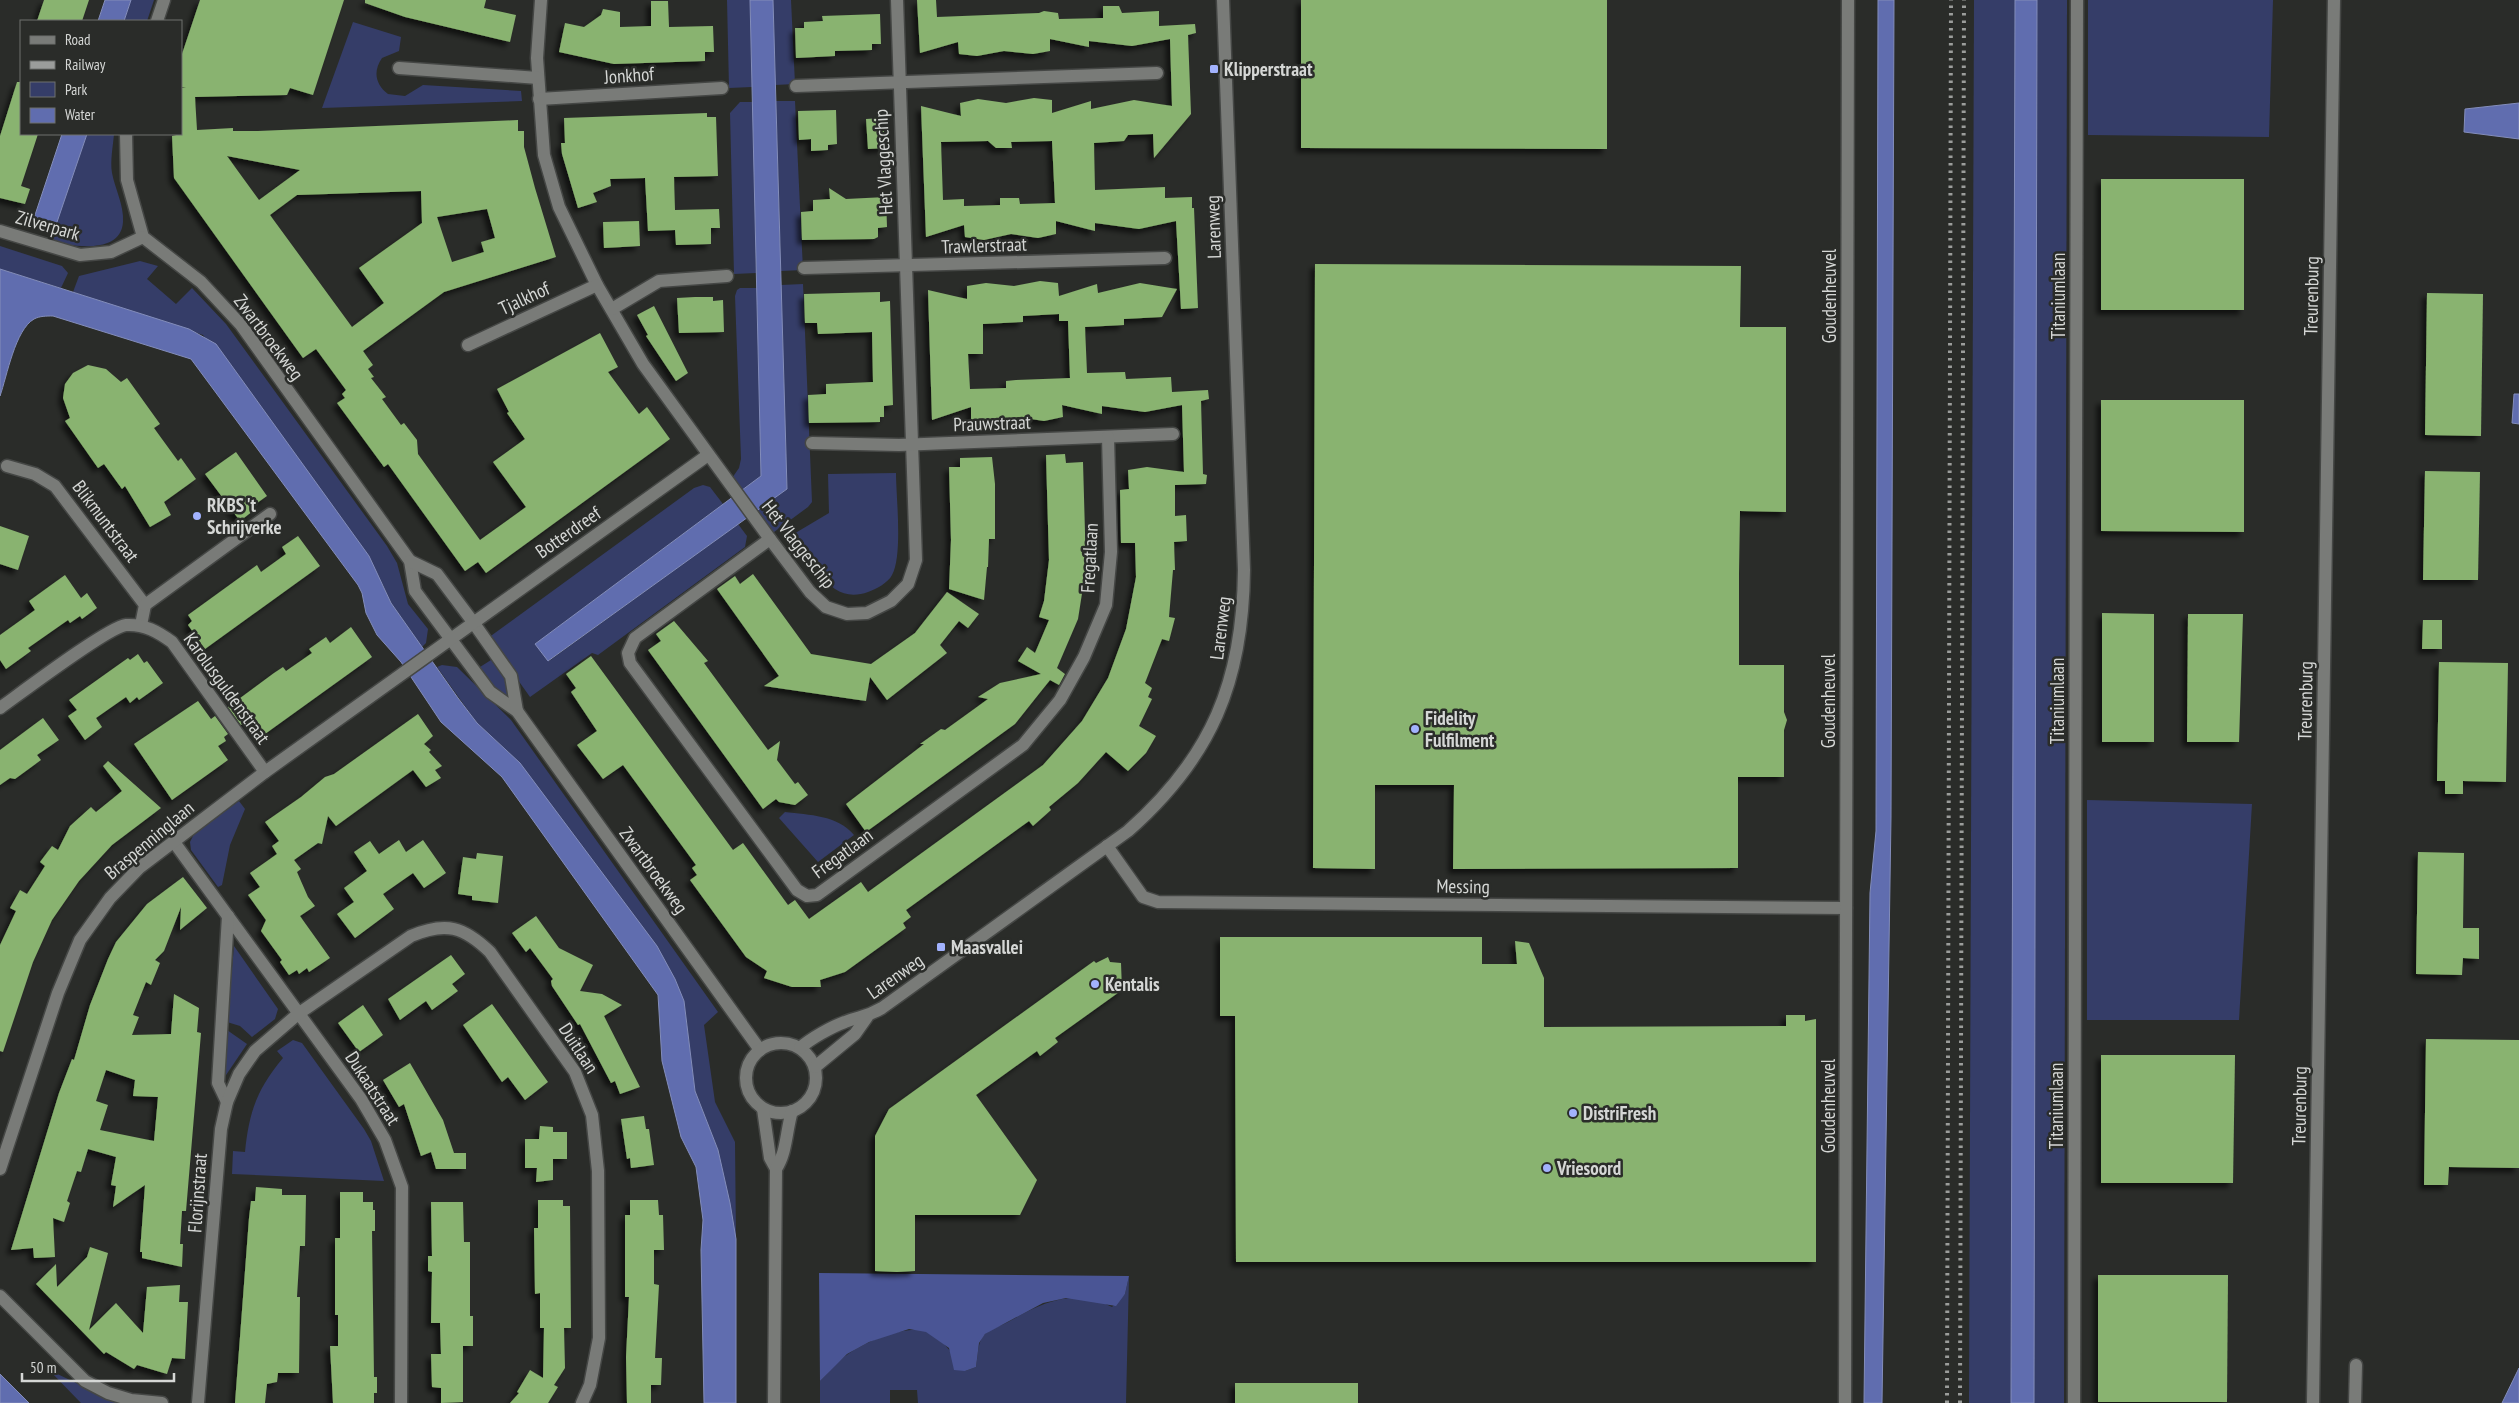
<svg xmlns="http://www.w3.org/2000/svg" width="2519" height="1403" font-family="'PT Sans Narrow',sans-serif">
  <defs>
    <filter id="shadow"><feDropShadow dx="-4.5" dy="4.5" stdDeviation="2.5" flood-color="#0009"/></filter>
  </defs>
  <rect width="100%" height="100%" fill="#2a2c29"/>
  <g fill="#353d68">
    <path d="M131 0H154L147 21H124Z"/>
    <path d="M727 0H750L752 87 729 88Z"/>
    <path d="M773 0H791L795 84 775 85Z"/>
    <path d="M1974 0H2015L2011 1403H1969Z"/>
    <path d="M2037 0H2067L2064 1403H2034Z"/>
    <path d="M2088 0H2273L2269 137 2088 135Z"/>
    <path d="M353 22 401 37 399 51 382 58C373 71 375 84 388 94L405 96 423 85 521 91 522 101 322 108Z"/>
    <path d="M776 101H795L803 270 781 271Z"/>
    <path d="M740 102H753L756 273 734 274 730 113Z"/>
    <path d="M87 134H114C113 146 110 161 112 173 115 189 124 205 123 222 121 255 70 247 50 240Z"/>
    <path d="M0 246 62 266 68 273 61 288 0 269Z"/>
    <path d="M140 261 158 266 147 279 176 304 192 288 226 324 387 546 397 563 408 604 428 629 426 643 422 647 391 603 383 585 203 335 73 292 79 276Z"/>
    <path d="M803 284 812 502 808 507 770 535 754 513 787 489 781 285Z"/>
    <path d="M740 288H757L761 476 738 493 730 481 739 468 741 459 735 296 737 290Z"/>
    <path d="M896 473C896 496 903 556 892 575 888 583 876 589 868 592 857 596 845 596 835 589 825 582 801 547 792 535L829 513 828 474Z"/>
    <path d="M703 485 710 487 723 504 535 644 549 661 738 524 747 536 745 547 598 655 592 653 530 697 488 638 694 488Z"/>
    <path d="M491 660 504 678 513 701 494 688 480 667Z"/>
    <path d="M442 665 457 667 511 720 718 1012 704 1025 715 1102 735 1142 736 1239 718 1150 695 1091 684 1001 520 763 477 723 437 667Z"/>
    <path d="M2087 800 2252 804 2239 1020H2087Z"/>
    <path d="M239 801 245 809 230 845 222 885 218 887 191 850 190 842 194 834Z"/>
    <path d="M785 812C809 815 838 815 854 835L818 862 779 818Z"/>
    <path d="M234 946 278 1009 275 1019 252 1037 240 1026 227 1022Z"/>
    <path d="M227 1030 247 1044 222 1081Z"/>
    <path d="M293 1040 302 1043 364 1129 371 1141 384 1181 232 1174 233 1151 245 1152C249 1112 257 1089 283 1058L277 1051Z"/>
    <path d="M1129 1276 1126 1403H918L917 1390H890V1403H820V1381C829 1372 838 1361 848 1354 865 1342 908 1323 928 1332 945 1341 954 1356 965 1371L976 1367C978 1357 977 1343 984 1335 990 1329 1000 1326 1008 1322 1042 1303 1073 1287 1112 1307L1125 1294Z"/>
    <path d="M49 1370 118 1403H81Z"/>
  </g>
  <path fill="#4a5595" d="M819 1273 1129 1276 1125 1294 1116 1306 1066 1298 1043 1303 985 1334 979 1343 976 1367 965 1371 954 1370 949 1348 926 1332 909 1329 869 1342 847 1354 820 1381Z"/>
  <g fill="#606daf" stroke="#838dba">
    <path d="M105 0H131L124 21H98Z"/>
    <path d="M750 0H773L787 489 548 661 535 644 761 476Z"/>
    <path d="M1878 0H1894L1891 817 1882 1403H1864L1870 893 1876 831Z"/>
    <path d="M2015 0H2037L2034 1403H2011Z"/>
    <path d="M2519 103V139L2464 132 2465 109Z"/>
    <path d="M62 134H87L56 225 34 218Z"/>
    <path d="M0 269 189 329 216 344 369 556 391 603 458 698 477 723 520 763 657 946 675 979 684 1001 695 1091 718 1150 730 1203 736 1239V1403H704L701 1250 703 1220 696 1167 681 1137 662 1061 658 995 502 777 441 722 401 662 377 635 366 613 362 593 358 585 191 359 53 316C46 316 40 316 34 319 15 330 7 376 0 396Z"/>
    <path d="M2514 394H2519V424L2512 423Z"/>
    <path d="M2519 1368V1403H2502Z"/>
    <path d="M0 1374 29 1403H0Z"/>
  </g>
  <g fill="#89b370" fill-rule="evenodd" filter="url(#shadow)">
    <path d="M44 0H89L82 21H37Z"/>
    <path d="M200 0H344L313 95 290 88 287 95 195 97 197 130 233 128V131H258L518 120V131H524V147L535 188 556 257 444 292 363 351 373 365 368 369 374 377 371 378 386 397 382 399 401 425 404 423 417 440 418 454 480 540 526 507 493 462 525 439 507 413 509 412 497 389 600 333 618 367 608 372 639 414 647 407 670 439 486 573 478 562 465 571 388 464 384 467 337 403 345 398 342 394 346 390 316 349 303 358 174 178 172 136 181 134V88H186L181 87V57ZM227 156 300 170 259 200ZM421 191 422 223 359 268 384 303 352 327 270 215 297 195ZM487 209 495 238 481 242 484 252 452 262 437 217Z"/>
    <path d="M365 0H486L484 8 516 15 510 42 405 17 365 3Z"/>
    <path d="M917 0H936L937 17 1039 13 1044 11 1058 13 1059 19 1103 18V6H1119L1122 13 1159 11V26L1195 24 1196 33 1188 35 1191 114 1154 158 1153 134 1128 135 1124 141 1094 143 1095 190 1165 187V198L1192 197V208H1194L1198 308 1181 309 1176 221 1139 229 1095 223V231L1056 221V234L1038 238 1011 234 984 240 965 237 964 225 926 237 921 106 961 116 960 103 978 99 1006 103 1034 98 1052 100V113L1091 101V109L1134 100 1172 106 1170 39 1132 46 1089 41V47L1050 39V51L1033 54 1004 51 977 56 959 54 958 42 920 53ZM988 141 996 148H1012L1011 142 1052 141 1055 203 1020 204 1019 198H1000V205L964 206V199L943 200 941 142Z"/>
    <path d="M1301 0H1607V149L1301 148Z"/>
    <path d="M651 1H668L669 27 713 26 714 52H705V61L614 64 559 52 565 23 584 27 601 15 603 9 620 12V27L651 26Z"/>
    <path d="M880 14 881 44H872V50L835 51V56L796 58 795 28H804V22L823 21 822 16Z"/>
    <path d="M17 82H21V134H38L21 186 30 189 25 204 0 198V136Z"/>
    <path d="M836 110 837 144 828 145V150L811 151V139L799 140 798 111Z"/>
    <path d="M707 113V117H716L718 176 674 177 675 210 719 209 720 228H711V244L676 245 675 230 648 231 645 178 610 179 611 186 593 193 597 202 578 208 562 154 561 143H565L564 118Z"/>
    <path d="M883 118 885 148 868 149 866 119Z"/>
    <rect x="2101" y="179" width="143" height="131"/>
    <path d="M829 188 846 199 886 197 887 227 878 228V237L874 239 802 240 801 212 813 211V200L830 199Z"/>
    <path d="M639 221 640 246 604 248 603 222Z"/>
    <path d="M1315 264 1741 266 1740 327H1786V512L1740 511 1739 573V665H1784V712L1787 720 1784 730V777H1738V868L1453 869 1454 785H1375V869L1313 868Z"/>
    <path d="M1040 281 1058 283 1059 296 1097 284 1098 293 1140 283 1177 289 1162 317 1124 319V325L1085 327 1087 373 1125 372 1126 379 1171 377 1172 392 1208 390 1209 399 1201 401 1203 474 1207 475 1206 484 1175 485V516L1186 515 1187 541 1174 542 1175 570H1173L1169 617 1175 618 1169 641 1162 639 1145 683 1152 688 1148 697 1152 699 1139 726 1156 736 1146 753 1128 771 1106 752 1078 783 1049 807 1051 810 1033 826 1029 821 906 910 911 917 903 923 906 928 845 972 820 980 821 987H792L764 978 767 971 746 957 690 880 697 875 692 868 696 865 623 765 603 779 577 745 597 731 571 692 576 688 566 674 591 656 733 850 743 843 788 905 795 900 809 919 861 882 868 892 1043 765 1082 721 1108 678 1126 629 1136 577 1135 543H1121L1120 490 1129 489 1128 470 1147 467 1184 472 1182 405 1145 412 1102 406V414L1062 405 1063 417 1044 421 1018 417 990 423 971 420V407L932 420 928 290 967 299V286L986 283 1014 286ZM1059 314V321H1068L1070 378 1016 380 1006 381V388L970 389 968 354H983V324L1023 322V316Z"/>
    <path d="M880 292V302L890 301 893 405 884 406V417H880V422L809 423 808 395 826 394V384L873 382 872 332 818 334 817 323H805L804 294Z"/>
    <path d="M2427 293 2483 294 2481 436 2425 435Z"/>
    <path d="M695 297H713V301L723 300 724 332 679 333 677 298Z"/>
    <path d="M654 306 688 373 676 381 646 336 648 335 637 315Z"/>
    <path d="M88 365 106 369 121 382 127 378 160 424 154 428 178 461 181 458 196 479 164 502 171 515 150 527 125 486 122 489 104 464 98 468 65 421 70 418 63 398 65 384 73 373Z"/>
    <path d="M2101 400H2244V532L2101 531Z"/>
    <path d="M236 452 267 496 250 508 253 511 240 521 205 474Z"/>
    <path d="M1065 454 1066 463 1083 462 1086 568 1078 619 1057 668 1065 674 1059 685 1050 680 1015 724 866 832 846 804 924 744H920L941 729 945 730 988 699 978 697 1000 683 1041 674 1018 661 1027 647 1035 653 1049 620 1039 617 1044 601 1049 560 1046 455Z"/>
    <path d="M992 457 995 484V539H989L988 567H987L984 600 949 589 951 540 949 467H960V458Z"/>
    <path d="M2425 471 2480 472 2478 580H2423Z"/>
    <path d="M0 526 29 536 18 570 0 564Z"/>
    <path d="M298 536 320 566 205 649 188 625 192 621 188 615 257 565 261 572 286 554 282 547Z"/>
    <path d="M753 574 811 654 871 664 915 633 947 592 979 614 968 628 959 621 940 645 947 653 887 700 870 677 866 701 764 686 779 676 717 589 735 576 740 584Z"/>
    <path d="M65 575 81 598 87 593 97 608 82 619 80 616 70 623 68 620 28 648 31 651 6 669 0 660V635L35 610 29 601Z"/>
    <path d="M2102 613 2154 614V742H2102Z"/>
    <path d="M2188 614H2243L2239 742H2187Z"/>
    <path d="M2423 620H2442V649H2422Z"/>
    <path d="M674 621 708 661 704 663 768 750 780 741 777 760 795 784 798 782 808 795 795 805 779 802 776 799 763 809 648 650 661 641 656 634Z"/>
    <path d="M351 627 372 657 265 734 250 719 241 725 228 707 274 673 283 667 286 671 312 653 309 649 326 637 330 643Z"/>
    <path d="M138 654 144 663 147 661 163 683 139 700 137 697 130 703 126 697 96 718 102 727 85 740 68 716 77 710 69 700 128 658 130 660Z"/>
    <path d="M2439 662 2508 663 2506 782 2463 781V794H2445V781H2437Z"/>
    <path d="M198 701 211 719 215 716 228 734 224 737 226 741 218 746 228 760 172 800 134 744Z"/>
    <path d="M418 714 433 736 424 744 431 750 429 752 442 766 435 770 441 778 426 787 413 770 336 826 328 816 322 844 318 843 294 860 301 869 297 872 308 897 315 906 300 916 330 958 309 972 307 968 299 974 297 970 289 975 280 962 282 960 261 931 266 920 248 895 260 887 250 873 277 854 272 846 279 841 265 822 301 797 325 777 334 774Z"/>
    <path d="M43 718 59 740 37 755 41 760 15 779 10 778 0 785V750Z"/>
    <path d="M108 761 161 808 112 845 79 881 52 920 33 962 3 1052 0 1051V945L16 911 10 908 20 890 27 894 45 866 40 862 52 846 58 850 70 826 91 807 96 812 122 791 103 766Z"/>
    <path d="M399 840 406 852 423 840 446 873 424 888 413 873 383 894 394 909 355 938 337 914 354 902 344 888 367 871 354 852 370 841 379 854Z"/>
    <path d="M2418 852 2464 853 2463 928H2479V959L2463 958 2462 975 2416 974Z"/>
    <path d="M477 853 503 856 498 903 472 900V896L458 894 463 857 476 859Z"/>
    <path d="M183 877 207 908 180 930 181 907 164 951 155 960 160 963 151 985 146 982 133 1015 139 1017 132 1035 171 1034 174 994 199 1008 197 1032 201 1033 186 1211H182L180 1244H183L182 1267 142 1258V1252H140L145 1185 113 1207 116 1186 111 1185 116 1157 88 1149 81 1172 77 1171 67 1201 70 1203 64 1222 53 1218 55 1257 34 1258 33 1248 11 1250 59 1093 72 1059 74 1060 90 1005 108 959 116 942 147 904ZM106 1070 135 1080 133 1096 158 1097 154 1141 100 1130 108 1105 96 1101Z"/>
    <path d="M536 916 559 948 593 965 580 991 602 994 622 1005 604 1016 640 1087 620 1094 615 1081 611 1083 580 1024 578 1025 552 986 551 981 553 979 530 948 526 952 512 933Z"/>
    <path d="M1220 937H1482V964H1517L1515 941 1529 943 1544 978V1027L1786 1026V1015H1805V1021L1816 1019V1262H1236L1235 1016H1220Z"/>
    <path d="M451 955 465 974 452 984 458 991 432 1010 426 1001 400 1020 388 999Z"/>
    <path d="M1108 957 1110 962 1121 963 1122 990 1055 1038 1058 1042 1040 1056 1037 1051 976 1095 1037 1180 1020 1215H915V1271L897 1272 875 1271V1136L889 1109 1094 961 1096 963Z"/>
    <path d="M492 1004 548 1082 525 1100 508 1077 502 1082 463 1025Z"/>
    <path d="M363 1005 383 1035 359 1052 338 1023Z"/>
    <path d="M2426 1039 2519 1040V1168L2449 1167 2448 1185H2424Z"/>
    <path d="M2101 1055H2235L2233 1183H2101Z"/>
    <path d="M410 1063 443 1120 454 1153H466V1169H436L431 1152 421 1156 404 1104 399 1107 383 1080Z"/>
    <path d="M644 1116 646 1129H649L654 1165 631 1168 630 1158 627 1159 621 1119Z"/>
    <path d="M540 1126 553 1127V1132H567V1159H553V1180L536 1182 537 1168H525V1139H539Z"/>
    <path d="M256 1187 282 1189V1195H306L305 1246H300L297 1297H300L299 1373H278L277 1382 267 1384 265 1403H235L249 1218 251 1201H255Z"/>
    <path d="M340 1192H363V1202H373V1210H375V1231H372L374 1377H377V1393H374V1403H333L330 1346H338V1315H335V1238H340Z"/>
    <path d="M538 1200H563V1206H570L571 1328H564L565 1368 554 1385 558 1387 548 1403H510L519 1393 517 1392 530 1370 543 1378 544 1328H540V1293L535 1294 534 1228H538Z"/>
    <path d="M630 1200H658L659 1215H663L664 1250H654V1284L659 1285 655 1358H662L661 1385H651V1403H627L626 1357 629 1297H625V1215H630Z"/>
    <path d="M431 1202H463L464 1242H470V1316H473V1346H463V1402L441 1403V1388L432 1387 431 1354H441L440 1323H431L432 1272 428 1271V1256H432Z"/>
    <path d="M90 1247 108 1253 89 1330 116 1303 143 1333 147 1287 180 1285 179 1302H188L185 1359 172 1358 167 1374 137 1365 134 1369 106 1352 104 1354 36 1284 56 1264 57 1287 87 1257Z"/>
    <path d="M2098 1275H2228L2227 1402H2098Z"/>
    <rect x="1235" y="1383" width="123" height="20"/>
  </g>
  <g fill="none" stroke-linecap="round" stroke-linejoin="round">
    <defs>
      <g id="street">
        <path d="M541 0 537 58 544 155 559 207 597 285 643 364 770 539 810 592 826 607 847 614 867 613 891 601 908 584 916 560 897 0"/>
        <path d="M157 21 164 0"/>
        <path d="M399 68 538 78"/>
        <path d="M796 86 1157 73"/>
        <path d="M539 99 722 88"/>
        <path d="M126 134 127 180 143 237 201 282 241 325 410 561 415 591 490 692 517 711 760 1050"/>
        <path d="M0 231 80 255 111 252 143 237"/>
        <path d="M804 268 1165 258"/>
        <path d="M612 309 659 281 727 276"/>
        <path d="M468 345 597 285"/>
        <path d="M812 443 899 445 1173 434"/>
        <path d="M7 466 35 474 55 486 145 605 141 625"/>
        <path d="M770 539 635 638 628 653 630 663 797 890 807 896 817 895 1023 745 1060 700 1084 657 1106 605 1111 552 1108 437"/>
        <path d="M410 561 437 574 473 622 511 676 517 711"/>
        <path d="M145 605 270 514"/>
        <path d="M0 708C21 693 108 627 126 625 145 624 158 632 172 642L265 772"/>
        <path d="M174 842 361 1099 385 1140 402 1187 401 1403"/>
        <path d="M1107 846 1143 897 1158 902 1846 908"/>
        <path d="M227 1102 218 1083 228 916"/>
        <path d="M0 1169 58 993 80 940 110 898 139 868 265 772 708 455"/>
        <path d="M0 1296 85 1381 108 1393 131 1400 162 1403"/>
        <path d="M198 1403 221 1129 227 1102 239 1074 255 1051 298 1014 411 936C446 921 464 927 490 952L575 1072 592 1115 598 1171 599 1338 590 1385 582 1403"/>
        <path d="M2074 1403 2077 0"/>
        <path d="M2355 1403 2356 1365"/>
      </g>
      <g id="secondary">
        <circle cx="781" cy="1078" r="35"/>
        <path d="M800 1048C810 1039 831 1027 845 1022 860 1016 865 1018 882 1008L1128 831C1212 757 1243 681 1244 570L1223 0"/>
        <path d="M815 1067 855 1034 867 1017"/>
        <path d="M763 1109 770 1158 776 1169"/>
        <path d="M774 1403 776 1169C787 1152 786 1131 792 1111"/>
        <path d="M1845 1403 1848 0"/>
        <path d="M2313 1403 2334 0"/>
      </g>
    </defs>
    <use href="#street" stroke="#454745" stroke-width="15"/>
    <use href="#secondary" stroke="#454745" stroke-width="15"/>
    <use href="#street" stroke="#797b78" stroke-width="12"/>
    <use href="#secondary" stroke="#797b78" stroke-width="12"/>
    <g stroke="#9b9d9b" stroke-width="4" stroke-dasharray="2.5 5" stroke-linecap="butt">
      <path d="M1947 1403 1951 0"/>
      <path d="M1960 1403 1964 0"/>
    </g>
  </g>
  <g fill="#a2b2fd" stroke="#2a2c29" stroke-width="2">
    <rect x="1209" y="64" width="10" height="10" rx="2.5"/>
    <circle cx="197" cy="516" r="5"/>
    <circle cx="1415" cy="729" r="5"/>
    <rect x="936" y="942" width="10" height="10" rx="2.5"/>
    <circle cx="1095" cy="984" r="5"/>
    <circle cx="1573" cy="1113" r="5"/>
    <circle cx="1547" cy="1168" r="5"/>
  </g>
  <g text-anchor="middle" dominant-baseline="central" stroke-width="5" stroke-linejoin="round" paint-order="stroke">
    <g font-size="19" font-weight="bold" fill="#d5d7d5" stroke="#2a2c29" text-anchor="start">
      <text x="1224" y="69">Klipperstraat</text>
      <text x="207" y="505">RKBS 't<tspan x="207" dy="22">Schrijverke</tspan></text>
      <text x="1425" y="718">Fidelity<tspan x="1425" dy="22">Fulfilment</tspan></text>
      <text x="951" y="947">Maasvallei</text>
      <text x="1105" y="984">Kentalis</text>
      <text x="1583" y="1113">DistriFresh</text>
      <text x="1557" y="1168">Vriesoord</text>
    </g>
    <g font-size="19" fill="#d5d7d5" stroke="#2a2c29">
      <text transform="translate(629 75) rotate(-4)">Jonkhof</text>
      <text transform="translate(883 162) rotate(-93)">Het Vlaggeschip</text>
      <text transform="translate(48 225) rotate(16)">Zilverpark</text>
      <text transform="translate(1213 227) rotate(-92)">Larenweg</text>
      <text transform="translate(984 245) rotate(-2)">Trawlerstraat</text>
      <text transform="translate(1829 296) rotate(-90)">Goudenheuvel</text>
      <text transform="translate(2058 296) rotate(-90)">Titaniumlaan</text>
      <text transform="translate(2311 296) rotate(-89)">Treurenburg</text>
      <text transform="translate(524 298) rotate(-25)">Tjalkhof</text>
      <text transform="translate(269 337) rotate(53)">Zwartbroekweg</text>
      <text transform="translate(992 423) rotate(-2)">Prauwstraat</text>
      <text transform="translate(106 521) rotate(53)">Blikmuntstraat</text>
      <text transform="translate(568 532) rotate(-35)">Botterdreef</text>
      <text transform="translate(799 544) rotate(52)">Het Vlaggeschip</text>
      <text transform="translate(1089 558) rotate(-87)">Fregatlaan</text>
      <text transform="translate(1220 628) rotate(-83)">Larenweg</text>
      <text transform="translate(227 688) rotate(54)">Karolusguldenstraat</text>
      <text transform="translate(1828 701) rotate(-90)">Goudenheuvel</text>
      <text transform="translate(2057 701) rotate(-90)">Titaniumlaan</text>
      <text transform="translate(2305 701) rotate(-89)">Treurenburg</text>
      <text transform="translate(149 840) rotate(-40)">Braspenninglaan</text>
      <text transform="translate(842 853) rotate(-36)">Fregatlaan</text>
      <text transform="translate(654 870) rotate(54)">Zwartbroekweg</text>
      <text transform="translate(1463 886) rotate(1)">Messing</text>
      <text transform="translate(895 976) rotate(-35)">Larenweg</text>
      <text transform="translate(579 1048) rotate(57)">Duitlaan</text>
      <text transform="translate(373 1088) rotate(57)">Dukaatstraat</text>
      <text transform="translate(1828 1106) rotate(-90)">Goudenheuvel</text>
      <text transform="translate(2056 1106) rotate(-90)">Titaniumlaan</text>
      <text transform="translate(2299 1106) rotate(-89)">Treurenburg</text>
      <text transform="translate(197 1193) rotate(-86)">Florijnstraat</text>
    </g>
  </g>
  <rect x="20" y="20" width="162" height="115" fill="#2a2c29" stroke="#6e706e"/>
  <rect x="30" y="36" width="25" height="8" fill="#797b78" stroke="#6e706e"/>
  <text x="65" y="45" font-size="15" fill="#d5d7d5">Road</text>
  <rect x="30" y="61" width="25" height="8" fill="#9b9d9b" stroke="#6e706e"/>
  <text x="65" y="70" font-size="15" fill="#d5d7d5">Railway</text>
  <rect x="30" y="82" width="25" height="15" fill="#353d68" stroke="#6e706e"/>
  <text x="65" y="95" font-size="15" fill="#d5d7d5">Park</text>
  <rect x="30" y="108" width="25" height="15" fill="#606daf" stroke="#6e706e"/>
  <text x="65" y="120" font-size="15" fill="#d5d7d5">Water</text>
  <path d="M22 1373v8h152v-8" fill="none" stroke="#d5d7d5" stroke-width="2.5"/>
  <text x="30" y="1373" font-size="15" fill="#d5d7d5" stroke="#2a2c29" stroke-width="4" paint-order="stroke">50 m</text>
</svg>
